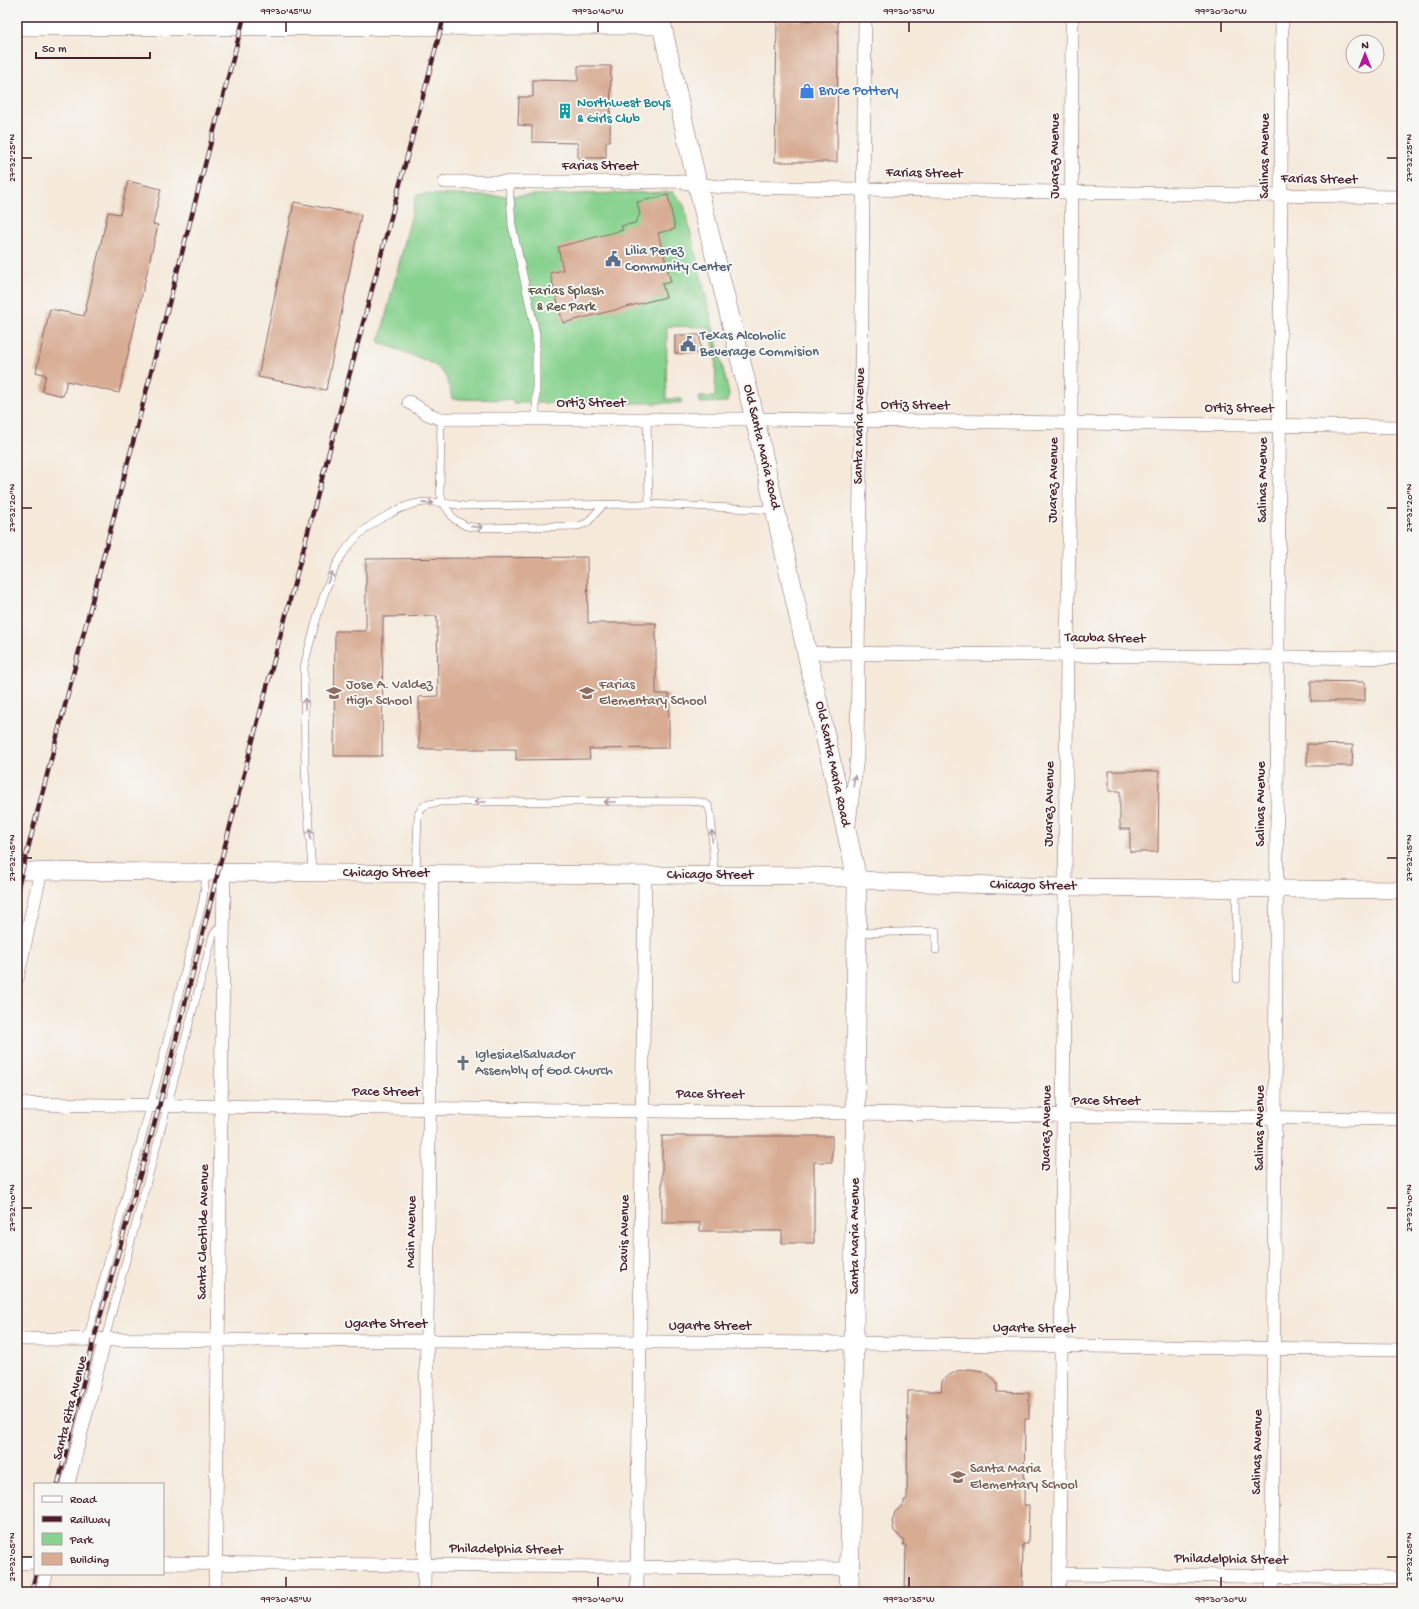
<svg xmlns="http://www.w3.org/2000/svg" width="1419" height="1609" font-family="'Gochi Hand',sans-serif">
  <rect width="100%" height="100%" fill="#f6f6f2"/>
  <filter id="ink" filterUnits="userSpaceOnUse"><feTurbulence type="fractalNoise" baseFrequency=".025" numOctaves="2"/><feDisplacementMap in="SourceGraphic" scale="8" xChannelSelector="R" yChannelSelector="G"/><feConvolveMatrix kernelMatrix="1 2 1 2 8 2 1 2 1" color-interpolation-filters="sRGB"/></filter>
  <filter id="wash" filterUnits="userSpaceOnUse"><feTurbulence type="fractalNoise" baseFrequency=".012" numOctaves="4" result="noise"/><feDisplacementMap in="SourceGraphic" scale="16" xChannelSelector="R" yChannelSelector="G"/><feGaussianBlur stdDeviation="0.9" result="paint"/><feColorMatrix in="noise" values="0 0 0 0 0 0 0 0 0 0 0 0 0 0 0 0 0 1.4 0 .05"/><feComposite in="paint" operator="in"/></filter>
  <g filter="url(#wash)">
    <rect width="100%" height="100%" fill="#f5e9da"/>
    <path fill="#87d28e" stroke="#68785c" d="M673 192 684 205 729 394 727 402 700 403 699 397H715L716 354 709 327 667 326 666 399H682L681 403H513L512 400 452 399C447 370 440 366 414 356 402 351 390 347 379 342L417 194 491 196Z"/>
    <g id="blocks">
      <g fill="#d8ac93">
        <path d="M777 20 838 21 837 162H775Z"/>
        <path d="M578 66H611L610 141H606V158H578V143L532 142V126L518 125 519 97H533V80L578 81Z"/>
        <path d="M128 181 161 189 153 224 158 225 119 393 67 381 63 396 42 391 46 375 36 372 50 309 84 316 108 212 120 214Z"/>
        <path d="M668 195 675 229 658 233 671 282 662 284 666 297 563 323 550 273 563 270 558 247 623 230 621 226 635 223 640 214 637 202Z"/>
        <path d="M294 202 361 215 326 390 258 377Z"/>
        <rect x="675" y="335" width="25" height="18"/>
        <path d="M587 557 588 623H656V694H669V748L589 749 590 759 516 760V749H419V697L438 696 437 616 383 617 382 756H334L335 631H366V559Z"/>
        <path d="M1311 681 1365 682V701H1311Z"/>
        <path d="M1307 744 1353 745 1352 766H1307Z"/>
        <path d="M1109 771H1159L1158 852H1130V829H1120V791H1109Z"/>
        <path d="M662 1136H832V1162H814V1243H782V1231H700V1223H662Z"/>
        <path d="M969 1369 982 1371 992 1377 997 1382V1392L1029 1393V1419H1025L1024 1505H1029L1028 1544H1023L1022 1592H905L906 1545H903L904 1541 894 1531 892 1522 895 1512 904 1504V1500H907L908 1391H941L942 1381 946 1377 957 1371Z"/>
      </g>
    </g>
  </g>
  <g filter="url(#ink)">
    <use href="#blocks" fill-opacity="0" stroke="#866668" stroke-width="1"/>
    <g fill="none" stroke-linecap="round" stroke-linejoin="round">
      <defs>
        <g id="service">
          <path d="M509 182 512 225 536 334V419"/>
          <path d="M441 419 440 492 443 503 454 519 466 526 482 528 578 526 587 523 603 505"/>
          <path d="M647 419 649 504"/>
          <path d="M312 872 305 768 304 668C307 652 312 636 316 621 329 574 343 536 390 514 398 509 409 505 418 503 433 500 449 504 464 506L649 504 775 510"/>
          <path d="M416 872 418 816C422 803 428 804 440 802L683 801 701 802 708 805 711 815 714 875"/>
          <path d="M1236 889 1237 979"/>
          <path d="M857 933 936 931V950"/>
          <path d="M87 1339 150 1107 203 900 206 872"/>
          <path d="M105 1339 213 935 222 923"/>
        </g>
        <g id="minor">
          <path d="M445 182H627L674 181 720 187 1402 197"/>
          <path d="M409 402 428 414 441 419H755L1402 427"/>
          <path d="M808 653 1402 658"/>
          <path d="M849 824 857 757 865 18"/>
          <path d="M17 979 41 871"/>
          <path d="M17 1104 1402 1119"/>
          <path d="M17 1339 854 1343 1402 1350"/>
          <path d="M68 1484 105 1339"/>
          <path d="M17 1563 35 1562"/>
          <path d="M163 1563 849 1569"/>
          <path d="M1059 1574 1402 1578"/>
          <path d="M42 1592 46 1574"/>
          <path d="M215 1592 224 872"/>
          <path d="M424 1592 432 872"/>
          <path d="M637 1592 645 875"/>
          <path d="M1059 1592 1067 655 1071 424 1072 17"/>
          <path d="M1272 1592 1282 17"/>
        </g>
        <g id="tertiary">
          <path d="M17 27 662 26"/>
          <path d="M17 871 822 876 887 882 1065 887 1402 890"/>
        </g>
        <path id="secondary" d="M660 17 697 183 755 419 857 879 854 1343 849 1592"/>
      </defs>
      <use href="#service" stroke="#866668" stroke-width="8"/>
      <use href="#minor" stroke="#866668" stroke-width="14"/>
      <use href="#tertiary" stroke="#866668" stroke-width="18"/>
      <use href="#secondary" stroke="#866668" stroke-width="20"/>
      <use href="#service" stroke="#fff" stroke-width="7"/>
      <use href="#minor" stroke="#fff" stroke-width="13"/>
      <use href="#tertiary" stroke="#fff" stroke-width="17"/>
      <use href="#secondary" stroke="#fff" stroke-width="19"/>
      <defs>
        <g id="rail">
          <path d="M17 891 198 191 244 17"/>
          <path d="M58 1484 94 1339 159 1107 218 872 444 17"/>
          <path d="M31 1592 36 1574"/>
        </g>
      </defs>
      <use href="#rail" stroke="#4a1f2b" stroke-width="4.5"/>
      <use href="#rail" stroke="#f6f6f2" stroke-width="3" stroke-dasharray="9" stroke-linecap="butt"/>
    </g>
    <defs><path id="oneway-shaft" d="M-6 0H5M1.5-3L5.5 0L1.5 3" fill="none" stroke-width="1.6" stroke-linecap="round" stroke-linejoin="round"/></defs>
    <g stroke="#ae9aa0">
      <use href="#oneway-shaft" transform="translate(428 503) rotate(-1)"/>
      <use href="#oneway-shaft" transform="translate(477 527) rotate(6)"/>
      <use href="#oneway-shaft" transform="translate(330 577) rotate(-66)"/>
      <use href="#oneway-shaft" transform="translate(305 704) rotate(-90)"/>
      <use href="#oneway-shaft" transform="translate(854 781) rotate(-83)"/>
      <use href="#oneway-shaft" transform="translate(480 802) rotate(180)"/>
      <use href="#oneway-shaft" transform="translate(610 802) rotate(180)"/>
      <use href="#oneway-shaft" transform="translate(310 834) rotate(-94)"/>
      <use href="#oneway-shaft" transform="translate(712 836) rotate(-92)"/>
    </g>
  </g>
  <path fill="none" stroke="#4a1f2b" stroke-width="1.5" d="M286 22V32M598 22V32M909 22V32M1221 22V32M22 158H32M1387 158H1397M22 508H32M1387 508H1397M22 858H32M1387 858H1397M22 1208H32M1387 1208H1397M22 1557H32M1387 1557H1397M286 1577V1587M598 1577V1587M909 1577V1587M1221 1577V1587"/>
  <defs>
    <symbol id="shop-bare" viewBox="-9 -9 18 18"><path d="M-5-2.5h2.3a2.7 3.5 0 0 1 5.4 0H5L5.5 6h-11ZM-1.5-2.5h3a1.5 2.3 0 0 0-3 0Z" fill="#3f7fe0" stroke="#f6f6f2" stroke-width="2.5" paint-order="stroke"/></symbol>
    <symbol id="building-bare" viewBox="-9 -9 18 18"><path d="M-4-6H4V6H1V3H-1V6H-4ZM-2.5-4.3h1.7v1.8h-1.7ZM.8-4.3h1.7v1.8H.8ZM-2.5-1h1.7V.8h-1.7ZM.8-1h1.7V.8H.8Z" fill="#0f9aa8" stroke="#f6f6f2" stroke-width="2.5" paint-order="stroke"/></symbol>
    <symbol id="civic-bare" viewBox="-9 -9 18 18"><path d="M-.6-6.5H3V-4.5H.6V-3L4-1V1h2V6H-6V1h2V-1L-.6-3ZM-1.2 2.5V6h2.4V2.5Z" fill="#5c6f8a" stroke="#f6f6f2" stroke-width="2.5" paint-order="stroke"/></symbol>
    <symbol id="school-bare" viewBox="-9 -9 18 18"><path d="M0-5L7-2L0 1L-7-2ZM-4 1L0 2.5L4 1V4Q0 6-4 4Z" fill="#8d6e63" stroke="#f6f6f2" stroke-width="2.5" paint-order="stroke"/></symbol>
    <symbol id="church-bare" viewBox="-9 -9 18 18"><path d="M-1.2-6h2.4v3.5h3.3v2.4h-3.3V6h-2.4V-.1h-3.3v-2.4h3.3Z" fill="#6b7280" stroke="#f6f6f2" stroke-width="2.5" paint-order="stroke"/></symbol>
  </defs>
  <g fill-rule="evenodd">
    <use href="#shop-bare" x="796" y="80" width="22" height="22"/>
    <use href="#building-bare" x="554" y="100" width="22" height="22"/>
    <use href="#civic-bare" x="602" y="248" width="22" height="22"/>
    <use href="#civic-bare" x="677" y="333" width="22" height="22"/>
    <use href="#school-bare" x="323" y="682" width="22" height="22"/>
    <use href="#school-bare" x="576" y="682" width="22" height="22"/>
    <use href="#church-bare" x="452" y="1052" width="22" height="22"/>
    <use href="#school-bare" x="947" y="1466" width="22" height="22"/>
  </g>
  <g text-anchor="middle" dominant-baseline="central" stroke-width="4" stroke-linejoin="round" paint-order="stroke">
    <g font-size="14" fill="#366cbe" stroke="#f6f6f2" text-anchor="start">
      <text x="819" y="91">Bruce Pottery</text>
    </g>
    <g font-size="14" fill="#0d838f" stroke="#f6f6f2" text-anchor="start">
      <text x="577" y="103">Northwest Boys<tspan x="577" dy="16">&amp; Girls Club</tspan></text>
    </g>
    <g font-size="14" fill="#4a1f2b" stroke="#f6f6f2">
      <text transform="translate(1055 156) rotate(-90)">Juarez Avenue</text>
      <text transform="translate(1265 156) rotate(-90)">Salinas Avenue</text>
      <text x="600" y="166">Farias Street</text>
      <text transform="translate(924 174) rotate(1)">Farias Street</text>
      <text transform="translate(1319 180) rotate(1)">Farias Street</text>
      <text x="591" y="403">Ortiz Street</text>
      <text transform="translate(915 406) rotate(1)">Ortiz Street</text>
      <text transform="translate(1239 409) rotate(1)">Ortiz Street</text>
      <text transform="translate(860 426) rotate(-89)">Santa Maria Avenue</text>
      <text transform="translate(761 447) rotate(77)">Old Santa Maria Road</text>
      <text transform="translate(1054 480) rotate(-89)">Juarez Avenue</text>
      <text transform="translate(1263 480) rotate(-90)">Salinas Avenue</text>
      <text transform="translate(1105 639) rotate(1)">Tacuba Street</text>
      <text transform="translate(832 764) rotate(78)">Old Santa Maria Road</text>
      <text transform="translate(1050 804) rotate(-89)">Juarez Avenue</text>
      <text transform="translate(1261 804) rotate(-90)">Salinas Avenue</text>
      <text x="386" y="873">Chicago Street</text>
      <text x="710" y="875">Chicago Street</text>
      <text transform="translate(1033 886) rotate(1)">Chicago Street</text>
      <text x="386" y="1092">Pace Street</text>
      <text transform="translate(710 1095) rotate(1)">Pace Street</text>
      <text x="1106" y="1101">Pace Street</text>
      <text transform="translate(1047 1128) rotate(-89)">Juarez Avenue</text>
      <text transform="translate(1260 1128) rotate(-90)">Salinas Avenue</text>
      <text transform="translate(204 1232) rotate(-89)">Santa Cleotilde Avenue</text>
      <text transform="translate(412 1232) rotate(-89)">Main Avenue</text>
      <text transform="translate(625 1233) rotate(-89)">Davis Avenue</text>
      <text transform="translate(855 1236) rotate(-90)">Santa Maria Avenue</text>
      <text x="386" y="1324">Ugarte Street</text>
      <text x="710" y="1326">Ugarte Street</text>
      <text transform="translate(1034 1329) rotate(1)">Ugarte Street</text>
      <text transform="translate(71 1408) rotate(-76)">Santa Rita Avenue</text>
      <text transform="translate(1258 1452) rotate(-89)">Salinas Avenue</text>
      <text transform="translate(506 1550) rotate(1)">Philadelphia Street</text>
      <text transform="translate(1231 1560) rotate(1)">Philadelphia Street</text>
    </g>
    <g font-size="14" fill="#4e5e75" stroke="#f6f6f2" text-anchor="start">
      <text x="625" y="251">Lilia Perez<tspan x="625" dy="16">Community Center</tspan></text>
      <text x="700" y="336">Texas Alcoholic<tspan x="700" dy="16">Beverage Commision</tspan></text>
    </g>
    <g font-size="14" fill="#5c5549" stroke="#f6f6f2">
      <text x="566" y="291">Farias Splash<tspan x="566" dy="16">&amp; Rec Park</tspan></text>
    </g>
    <g font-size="14" fill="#785e54" stroke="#f6f6f2" text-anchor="start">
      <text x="346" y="685">Jose A. Valdez<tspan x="346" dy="16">High School</tspan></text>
      <text x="599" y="685">Farias<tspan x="599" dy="16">Elementary School</tspan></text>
      <text x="970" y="1469">Santa Maria<tspan x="970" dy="16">Elementary School</tspan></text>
    </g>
    <g font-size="14" fill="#5b616d" stroke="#f6f6f2" text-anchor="start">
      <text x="475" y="1055">IglesiaelSalvador<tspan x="475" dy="16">Assembly of God Church</tspan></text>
    </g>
  </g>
  <rect width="1419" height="1609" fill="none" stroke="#f6f6f2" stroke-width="44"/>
  <rect x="34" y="1483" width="130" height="92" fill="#f6f6f2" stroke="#b1a0a2"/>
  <rect x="42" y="1496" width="20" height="6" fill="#ffffff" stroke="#b1a0a2"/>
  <text x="70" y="1503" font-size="12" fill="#4a1f2b">Road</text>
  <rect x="42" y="1516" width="20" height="6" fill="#4a1f2b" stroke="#b1a0a2"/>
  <text x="70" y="1523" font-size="12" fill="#4a1f2b">Railway</text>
  <rect x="42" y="1533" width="20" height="12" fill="#87d28e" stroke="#b1a0a2"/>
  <text x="70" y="1543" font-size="12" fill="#4a1f2b">Park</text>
  <rect x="42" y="1553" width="20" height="12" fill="#d8ac93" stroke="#b1a0a2"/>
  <text x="70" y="1563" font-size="12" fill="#4a1f2b">Building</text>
  <g transform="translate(1365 54)"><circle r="19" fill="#f6f6f2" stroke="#b1a0a2"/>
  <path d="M0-3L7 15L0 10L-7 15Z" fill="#b5179e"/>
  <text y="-6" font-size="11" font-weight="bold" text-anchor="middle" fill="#4a1f2b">N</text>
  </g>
  <path d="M36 52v6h114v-6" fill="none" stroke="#4a1f2b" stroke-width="2"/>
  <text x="42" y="52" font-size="12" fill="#4a1f2b" stroke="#f6f6f2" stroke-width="3" paint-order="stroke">50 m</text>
  <rect x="22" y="22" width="1375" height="1565" fill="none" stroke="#4a1f2b" stroke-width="1.5"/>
  <g font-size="10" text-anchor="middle" fill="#4a1f2b">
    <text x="286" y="14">99°30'45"W</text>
    <text x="598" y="14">99°30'40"W</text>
    <text x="909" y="14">99°30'35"W</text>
    <text x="1221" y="14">99°30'30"W</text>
    <text transform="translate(11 158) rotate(-90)" y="4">27°32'25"N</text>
    <text transform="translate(1408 158) rotate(-90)" y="4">27°32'25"N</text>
    <text transform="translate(11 508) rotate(-90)" y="4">27°32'20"N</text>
    <text transform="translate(1408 508) rotate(-90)" y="4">27°32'20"N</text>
    <text transform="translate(11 858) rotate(-90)" y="4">27°32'15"N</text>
    <text transform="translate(1408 858) rotate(-90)" y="4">27°32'15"N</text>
    <text transform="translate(11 1208) rotate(-90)" y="4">27°32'10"N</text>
    <text transform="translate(1408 1208) rotate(-90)" y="4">27°32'10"N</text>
    <text transform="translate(11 1557) rotate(-90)" y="4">27°32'05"N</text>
    <text transform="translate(1408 1557) rotate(-90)" y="4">27°32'05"N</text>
    <text x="286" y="1602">99°30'45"W</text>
    <text x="598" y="1602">99°30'40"W</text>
    <text x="909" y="1602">99°30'35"W</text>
    <text x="1221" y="1602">99°30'30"W</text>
  </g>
</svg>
